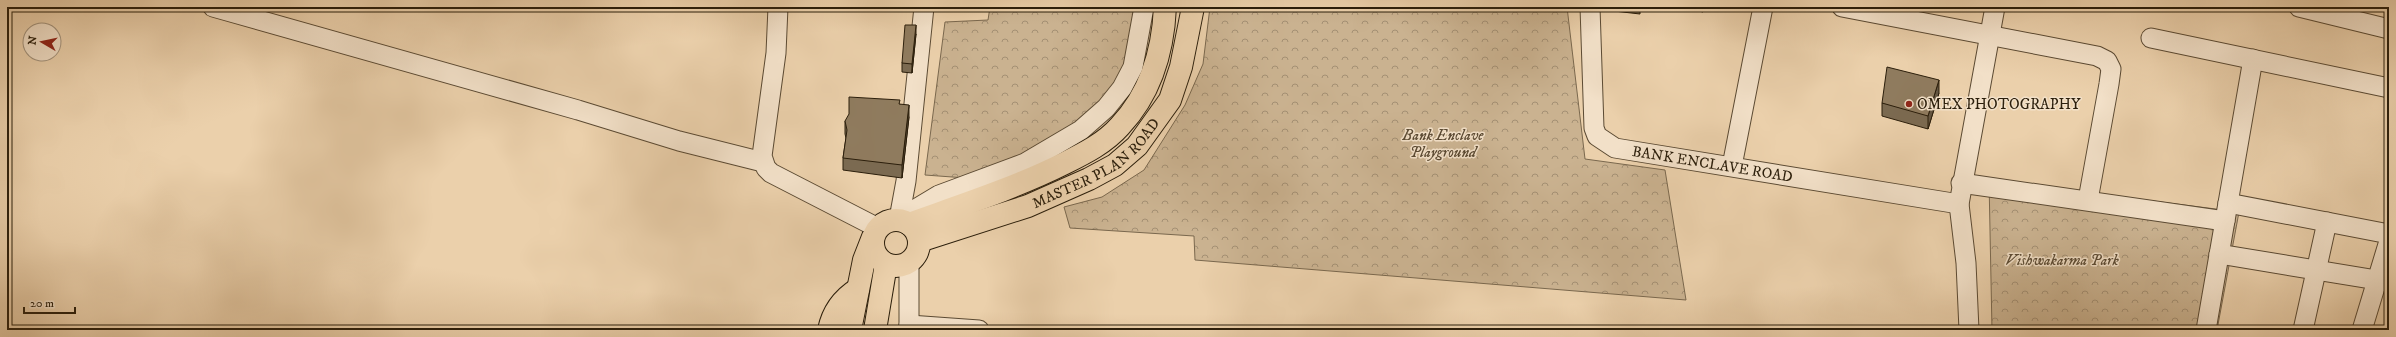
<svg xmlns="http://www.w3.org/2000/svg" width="2396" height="337" font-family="'IM FELL DW Pica',serif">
  <defs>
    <pattern id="park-crowns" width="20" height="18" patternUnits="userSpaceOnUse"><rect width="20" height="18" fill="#cab290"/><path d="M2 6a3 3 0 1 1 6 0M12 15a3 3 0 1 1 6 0" fill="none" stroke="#a49074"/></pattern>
  </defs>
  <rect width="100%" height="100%" fill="#ebd0ab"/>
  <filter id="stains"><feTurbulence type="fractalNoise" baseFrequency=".005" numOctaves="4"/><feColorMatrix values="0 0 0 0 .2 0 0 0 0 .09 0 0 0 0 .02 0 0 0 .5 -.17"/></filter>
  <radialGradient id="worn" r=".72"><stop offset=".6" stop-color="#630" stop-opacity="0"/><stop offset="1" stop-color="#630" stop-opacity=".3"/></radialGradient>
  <g fill="url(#park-crowns)" stroke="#7a684e">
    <path d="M990 7H1139L1133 68 1096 118 1033 157 966 178 925 175 945 22 988 20Z"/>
    <path d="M1210 7H1567L1585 159 1665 170 1686 300 1195 260 1194 236 1070 228 1064 207 1102 197 1144 170 1185 105 1203 64Z"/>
    <path d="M1989 180 2239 212 2217 330H1992Z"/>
  </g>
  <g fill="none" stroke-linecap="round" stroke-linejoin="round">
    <defs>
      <g id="minor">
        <path d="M213 7 578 110 679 141 763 162"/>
        <path d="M778 7 776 53 762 156 766 168 771 173 878 228"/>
        <path id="s1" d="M1590 7 1594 128 1597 136 1615 148 1959 204"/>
        <path d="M1842 7 2097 56 2107 61 2111 69 2109 84 2088 200"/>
        <path d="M2299 7 2389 29"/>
        <path d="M2151 38 2389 88"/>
        <path d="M1732 166 1763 7"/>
        <path d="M1961 183 2225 221"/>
        <path d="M2228 203 2389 234"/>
        <path d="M899 219 939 195 1025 163 1081 130 1106 108 1122 88 1133 67 1144 7"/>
        <path d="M899 219 906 181 924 7"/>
        <path d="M2219 254 2389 282"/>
        <path d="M909 325 979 330"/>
        <path d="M909 330V262"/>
        <path d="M1969 330 1966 263 1959 204 1995 7"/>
        <path d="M2206 330 2253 59"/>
        <path d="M2303 330 2327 222"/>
        <path d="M2362 330 2389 241"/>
      </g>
      <g id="major">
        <circle cx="896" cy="243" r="23"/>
        <path d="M909 224C962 205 1015 188 1065 163 1085 153 1105 143 1120 126 1151 93 1163 52 1165 7"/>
        <path id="s2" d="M919 241 1028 206 1089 179 1115 165 1137 146 1170 100 1181 67 1193 7"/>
        <path d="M829 330C833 311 842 299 858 289"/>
        <path d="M850 330 864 260 873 237"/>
        <path d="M875 330 886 264"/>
      </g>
    </defs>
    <use href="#minor" stroke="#5b4a33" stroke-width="21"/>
    <use href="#major" stroke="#2b1e0b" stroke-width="24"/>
    <use href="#minor" stroke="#f2e0c8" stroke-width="19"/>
    <use href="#major" stroke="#ebd0ab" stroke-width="22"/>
  </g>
  <g fill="#7b6a51" stroke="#2b1e0b">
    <path d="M1614 7H1640V14L1614 11Z"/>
    <path d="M1686 7H1704L1703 12 1686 8Z"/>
    <path d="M916 34 912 73 902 72V63Z"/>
    <path d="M1939 93 1928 129 1882 116V103Z"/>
    <path d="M900 104 909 117 902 178 843 170V158L846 138 845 134V121Z"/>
  </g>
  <g fill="#645642" stroke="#2b1e0b">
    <path d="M916 25V34L912 73V64Z"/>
    <path d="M1939 80V93L1928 129V116Z"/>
    <path d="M909 105V117L902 178V165Z"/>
  </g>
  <g fill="#8f7b5e" stroke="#2b1e0b">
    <path d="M905 25H916L912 64 902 63Z"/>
    <path d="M1887 67 1939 80 1928 116 1882 103Z"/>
    <path d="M849 97 900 100 899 104 909 105 902 165 843 158 847 130 845 121 849 114Z"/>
  </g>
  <circle fill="#8f2418" stroke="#f2e0c8" stroke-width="1.5" cx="1909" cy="104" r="4"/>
  <g text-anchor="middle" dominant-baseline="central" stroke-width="3" stroke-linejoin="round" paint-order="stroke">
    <g font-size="15" fill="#2b1e0b" stroke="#f2e0c8" text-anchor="start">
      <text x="1917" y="104">OMEX PHOTOGRAPHY</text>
    </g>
    <g font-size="15" font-style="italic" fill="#5b4a33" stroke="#f2e0c8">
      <text x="1443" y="135">Bank Enclave<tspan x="1443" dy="17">Playground</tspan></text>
      <text x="2062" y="260">Vishwakarma Park</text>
    </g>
    <g font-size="15" fill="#2b1e0b" stroke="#f2e0c8">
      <text stroke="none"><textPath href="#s2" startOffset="196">MASTER PLAN ROAD</textPath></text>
      <text stroke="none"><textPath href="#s1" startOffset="250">BANK ENCLAVE ROAD</textPath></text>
    </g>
  </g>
  <rect width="2396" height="337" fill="none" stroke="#ebd0ab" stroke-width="24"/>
  <rect x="8" y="8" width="2380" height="321" fill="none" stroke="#2b1e0b" stroke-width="2"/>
  <rect x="12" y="12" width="2372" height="313" fill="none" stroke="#2b1e0b"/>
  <g transform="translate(42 42) rotate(279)"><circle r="19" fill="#f2e0c8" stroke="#a2927c"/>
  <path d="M0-3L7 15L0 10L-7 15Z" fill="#8f2418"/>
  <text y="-6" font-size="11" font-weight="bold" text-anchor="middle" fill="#2b1e0b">N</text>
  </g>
  <path d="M24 307v6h51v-6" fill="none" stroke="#2b1e0b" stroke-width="2"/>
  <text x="30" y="307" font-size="12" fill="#2b1e0b" stroke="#f2e0c8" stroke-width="3" paint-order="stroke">20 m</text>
  <rect width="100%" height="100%" filter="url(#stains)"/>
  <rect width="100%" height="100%" fill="url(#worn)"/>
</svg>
